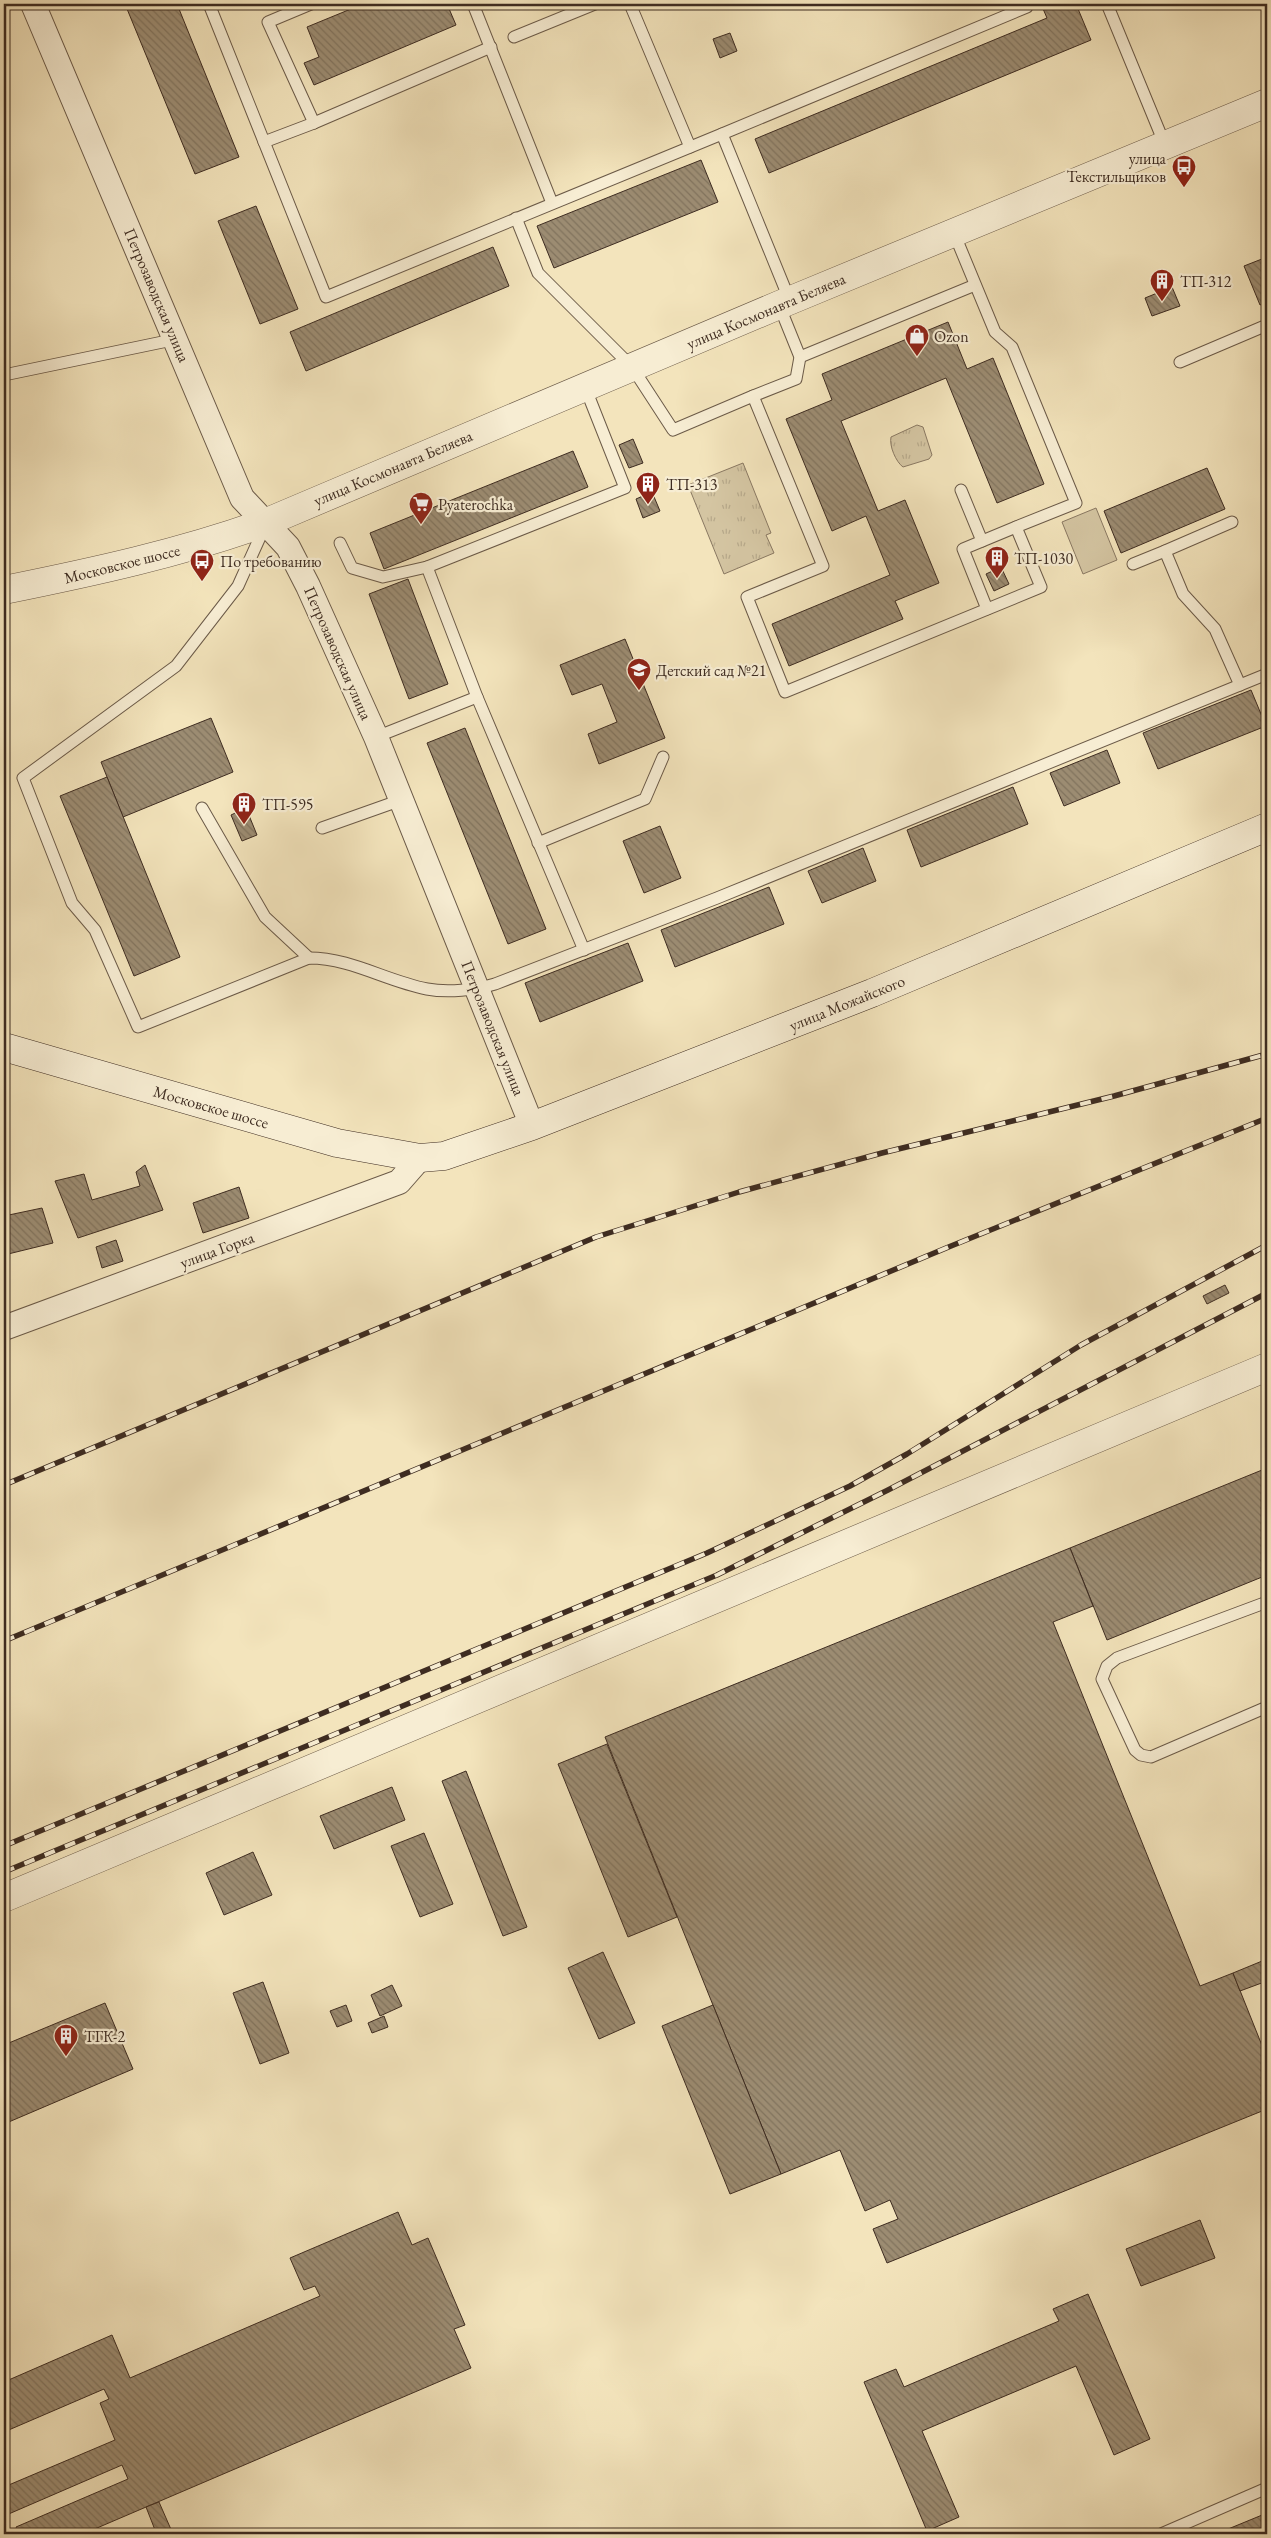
<svg xmlns="http://www.w3.org/2000/svg" width="1271" height="2538" font-family="'EB Garamond',serif">
  <defs>
    <pattern id="park-tufts" width="24" height="20" patternUnits="userSpaceOnUse" patternTransform="scale(1.25)"><rect width="24" height="20" fill="#d4c5a2"/><path d="M3 7l-1-3M5 7V3M7 7l1-3M15 17l-1-3M17 17v-4M19 17l1-3" fill="none" stroke="#b7a98b"/></pattern>
    <pattern id="building-back-hatch" width="6" height="6" patternUnits="userSpaceOnUse" patternTransform="scale(1.25)"><rect width="6" height="6" fill="#9c8c72"/><path d="M-1 5l2 2M0 0l6 6M5-1l2 2" fill="none" stroke="#81735d"/></pattern>
  </defs>
  <rect width="100%" height="100%" fill="#f3e4bc"/>
  <filter id="stains"><feTurbulence type="fractalNoise" baseFrequency=".004" numOctaves="4"/><feColorMatrix values="0 0 0 0 .2 0 0 0 0 .09 0 0 0 0 .02 0 0 0 .5 -.17"/></filter>
  <radialGradient id="worn" r=".72"><stop offset=".6" stop-color="#630" stop-opacity="0"/><stop offset="1" stop-color="#630" stop-opacity=".3"/></radialGradient>
  <g fill="url(#park-tufts)" stroke="#897862">
    <path d="M917 425 923 427 932 455 929 459 903 467C896 462 889 446 891 437Z"/>
    <path d="M743 463 771 533 766 535 774 553 724 574 688 485Z"/>
  </g>
  <path fill="#d4c5a2" stroke="#897862" d="M1096 508 1117 560 1083 574 1062 522Z"/>
  <g fill="url(#building-back-hatch)" stroke="#3e2c21">
    <path d="M125 4H177L239 157 195 174Z"/>
    <path d="M363 4H447L456 25 314 85 304 63 319 57 307 27Z"/>
    <path d="M1041 4H1076L1091 40 769 173 755 139 1047 18Z"/>
    <path d="M730 33 737 51 720 58 713 39Z"/>
    <path d="M701 160 718 202 554 268 537 226Z"/>
    <path d="M256 206 298 309 260 324 218 221Z"/>
    <path d="M493 247 509 286 306 371 290 332Z"/>
    <path d="M1267 257V302L1260 305 1244 266Z"/>
    <path d="M1172 287 1180 306 1152 316 1145 298Z"/>
    <path d="M948 322 967 369 993 358 1044 484 997 503 946 378 841 421 878 511 905 500 939 583 895 601 903 619 789 666 772 624 890 575 866 516 832 531 786 419 832 400 822 374Z"/>
    <path d="M633 439 643 463 629 468 619 445Z"/>
    <path d="M573 451 588 487 384 569 370 533Z"/>
    <path d="M1207 468 1225 509 1121 553 1104 511Z"/>
    <path d="M652 492 660 511 643 518 636 499Z"/>
    <path d="M1001 567 1009 584 994 591 986 574Z"/>
    <path d="M408 579 448 684 409 699 369 594Z"/>
    <path d="M625 639 665 738 599 764 588 734 617 722 602 684 572 695 560 665Z"/>
    <path d="M1251 690 1266 726 1158 769 1143 733Z"/>
    <path d="M211 718 233 772 123 817 101 762Z"/>
    <path d="M465 728 546 929 508 944 427 743Z"/>
    <path d="M1107 750 1120 783 1064 806 1050 773Z"/>
    <path d="M107 777 180 957 134 976 60 796Z"/>
    <path d="M1013 787 1028 824 921 867 907 830Z"/>
    <path d="M246 808 257 835 242 841 231 815Z"/>
    <path d="M660 826 681 878 644 893 623 841Z"/>
    <path d="M863 848 876 881 822 903 808 871Z"/>
    <path d="M769 887 784 924 675 967 661 930Z"/>
    <path d="M628 943 643 981 540 1022 525 983Z"/>
    <path d="M145 1165 163 1210 78 1238 55 1181 84 1174 92 1200 140 1186 136 1172Z"/>
    <path d="M239 1187 249 1218 203 1233 193 1203Z"/>
    <path d="M42 1208 53 1243 4 1255V1216Z"/>
    <path d="M116 1240 123 1261 102 1268 96 1247Z"/>
    <path d="M1225 1285 1229 1293 1207 1304 1203 1296Z"/>
    <path d="M1267 1468V1575L1107 1640 1070 1548Z"/>
    <path d="M1070 1548 1093 1606 1053 1622 1200 1986 1233 1973 1267 2058V2109L887 2263 873 2229 898 2219 890 2200 865 2211 840 2150 781 2174 605 1737Z"/>
    <path d="M607 1744 677 1917 628 1937 558 1764Z"/>
    <path d="M466 1771 527 1927 503 1936 442 1781Z"/>
    <path d="M392 1787 405 1820 334 1849 320 1816Z"/>
    <path d="M424 1833 453 1904 420 1917 391 1846Z"/>
    <path d="M253 1852 272 1895 224 1915 206 1873Z"/>
    <path d="M603 1952 635 2023 599 2039 568 1968Z"/>
    <path d="M1267 1959V1981L1240 1991 1233 1973Z"/>
    <path d="M263 1982 289 2053 260 2064 233 1993Z"/>
    <path d="M392 1985 402 2006 380 2016 371 1995Z"/>
    <path d="M105 2003 133 2069 4 2124V2045Z"/>
    <path d="M346 2005 352 2021 337 2027 330 2011Z"/>
    <path d="M713 2005 781 2174 730 2194 662 2026Z"/>
    <path d="M384 2016 388 2027 372 2033 368 2023Z"/>
    <path d="M398 2212 412 2245 428 2238 465 2325 454 2329 471 2368 83 2534H19L16 2527 128 2479 122 2465 4 2516V2487L115 2440 100 2403 109 2399 104 2389 4 2432V2382L112 2335 130 2378 320 2296 315 2286 304 2290 290 2258Z"/>
    <path d="M1200 2220 1215 2258 1141 2286 1126 2249Z"/>
    <path d="M1088 2294 1150 2439 1114 2455 1076 2366 922 2431 959 2517 927 2531 864 2382 896 2369 904 2387 1059 2321 1053 2309Z"/>
    <path d="M159 2502 173 2534H157L155 2530 146 2507Z"/>
    <path d="M1267 2513V2534H1216Z"/>
  </g>
  <g fill="none" stroke-linecap="round" stroke-linejoin="round">
    <defs>
      <g id="service">
        <path d="M209 4 326 297 722 134 790 301"/>
        <path d="M311 4 268 22 314 123"/>
        <path d="M473 4 552 203"/>
        <path d="M630 4 690 147"/>
        <path d="M1107 4 1165 145"/>
        <path d="M514 37 595 4"/>
        <path d="M722 134 1027 7 1025 4"/>
        <path d="M264 142 314 123 491 47"/>
        <path d="M516 218 538 273 632 367 673 430 753 396 823 566 747 597 785 692 1041 587 1016 527 1076 503 1012 347 995 332 954 233"/>
        <path d="M800 357 975 285"/>
        <path d="M1180 362 1267 325"/>
        <path d="M4 375 177 339"/>
        <path d="M753 396 796 379 800 357 779 305"/>
        <path d="M961 490 982 541"/>
        <path d="M265 526 238 586 176 666 23 778 72 903 95 930 138 1027 309 958C351 958 386 981 427 989 448 993 475 990 495 984L717 898 1267 674"/>
        <path d="M340 543 352 568 383 577 427 567"/>
        <path d="M1165 551 1232 522"/>
        <path d="M1133 564 1165 551 1183 594 1215 629 1240 685"/>
        <path d="M987 609 963 549 1016 527"/>
        <path d="M477 697 584 950"/>
        <path d="M376 737 477 697 427 567 625 488 585 387"/>
        <path d="M202 808 265 917 309 958"/>
        <path d="M322 828 401 800"/>
        <path d="M538 843 645 799 663 757"/>
        <path d="M1267 1602 1117 1658 1107 1666 1102 1679 1135 1750 1141 1755 1151 1757 1267 1707"/>
        <path d="M1161 2534 1267 2488"/>
      </g>
      <g id="minor">
        <path d="M33 4 242 498 288 547 308 586 376 737 532 1126"/>
        <path d="M4 1328 399 1182 420 1158"/>
      </g>
      <g id="tertiary">
        <path d="M4 590C93 572 181 553 267 522L779 305 1267 103"/>
        <path d="M4 1898 1267 1367"/>
      </g>
      <path id="secondary" d="M4 1047 337 1143 420 1158 444 1156 532 1126 872 993 1267 827"/>
    </defs>
    <use href="#service" stroke="#6b5a48" stroke-width="13"/>
    <use href="#minor" stroke="#6b5a48" stroke-width="26"/>
    <use href="#tertiary" stroke="#6b5a48" stroke-width="29"/>
    <use href="#secondary" stroke="#3e2c21" stroke-width="29"/>
    <use href="#service" stroke="#f7edd3" stroke-width="11"/>
    <use href="#minor" stroke="#f7edd3" stroke-width="24"/>
    <use href="#tertiary" stroke="#f7edd3" stroke-width="28"/>
    <use href="#secondary" stroke="#f7edd3" stroke-width="28"/>
    <defs>
      <g id="rail">
        <path d="M4 1485 596 1237 739 1192 882 1153 1114 1096 1267 1054"/>
        <path d="M4 1641 951 1246 1267 1118"/>
        <path d="M4 1846 707 1553 850 1486 907 1454 1081 1345 1267 1245"/>
        <path d="M4 1872 717 1575 888 1490 1267 1293"/>
      </g>
    </defs>
    <use href="#rail" stroke="#3e2c21" stroke-width="5.5"/>
    <use href="#rail" stroke="#f7edd3" stroke-width="4" stroke-dasharray="11" stroke-linecap="butt"/>
  </g>
  <defs>
    <symbol id="bus-pin" viewBox="-11 -11 22 30"><path d="M0 17L-7.5 6A9.5 9.5 0 1 1 7.5 6Z" fill="#8f2418" stroke="#f7edd3"/><path d="M-5-6H5V4H4V6H2V4H-2V6H-4V4H-5ZM-3.5-4V0h7V-4ZM-3.5 1.2v1.5H-2V1.2ZM2 1.2v1.5H3.5V1.2Z" fill="#fff"/></symbol>
    <symbol id="building-pin" viewBox="-11 -11 22 30"><path d="M0 17L-7.5 6A9.5 9.5 0 1 1 7.5 6Z" fill="#8f2418" stroke="#f7edd3"/><path d="M-4-6H4V6H1V3H-1V6H-4ZM-2.5-4.3h1.7v1.8h-1.7ZM.8-4.3h1.7v1.8H.8ZM-2.5-1h1.7V.8h-1.7ZM.8-1h1.7V.8H.8Z" fill="#fff"/></symbol>
    <symbol id="shop-pin" viewBox="-11 -11 22 30"><path d="M0 17L-7.5 6A9.5 9.5 0 1 1 7.5 6Z" fill="#8f2418" stroke="#f7edd3"/><path d="M-5-2.5h2.3a2.7 3.5 0 0 1 5.4 0H5L5.5 6h-11ZM-1.5-2.5h3a1.5 2.3 0 0 0-3 0Z" fill="#fff"/></symbol>
    <symbol id="supermarket-pin" viewBox="-11 -11 22 30"><path d="M0 17L-7.5 6A9.5 9.5 0 1 1 7.5 6Z" fill="#8f2418" stroke="#f7edd3"/><path d="M-6-5.5h2.5l.6 2H6L4.5 2H-2.5L-4.4-4H-6ZM-1.5 3.2a1.3 1.3 0 1 0 .1 0ZM3 3.2a1.3 1.3 0 1 0 .1 0Z" fill="#fff"/></symbol>
    <symbol id="school-pin" viewBox="-11 -11 22 30"><path d="M0 17L-7.5 6A9.5 9.5 0 1 1 7.5 6Z" fill="#8f2418" stroke="#f7edd3"/><path d="M0-5L7-2L0 1L-7-2ZM-4 1L0 2.5L4 1V4Q0 6-4 4Z" fill="#fff"/></symbol>
  </defs>
  <g fill-rule="evenodd">
    <use href="#bus-pin" x="1170" y="153" width="28" height="38"/>
    <use href="#building-pin" x="1148" y="267" width="28" height="38"/>
    <use href="#shop-pin" x="903" y="322" width="28" height="38"/>
    <use href="#building-pin" x="634" y="470" width="28" height="38"/>
    <use href="#supermarket-pin" x="407" y="490" width="28" height="38"/>
    <use href="#building-pin" x="983" y="544" width="28" height="38"/>
    <use href="#bus-pin" x="188" y="547" width="28" height="38"/>
    <use href="#school-pin" x="625" y="656" width="28" height="38"/>
    <use href="#building-pin" x="230" y="790" width="28" height="38"/>
    <use href="#building-pin" x="52" y="2022" width="28" height="38"/>
  </g>
  <g text-anchor="middle" dominant-baseline="central" stroke-width="4.5" stroke-linejoin="round" paint-order="stroke">
    <g font-size="16" fill="#3e2c21" stroke="#f7edd3" text-anchor="start">
      <text x="1166" y="158" text-anchor="end">улица<tspan x="1166" dy="18">Текстильщиков</tspan></text>
      <text x="1180" y="281">ТП-312</text>
      <text x="934" y="336">Ozon</text>
      <text x="666" y="484">ТП-313</text>
      <text x="438" y="504">Pyaterochka</text>
      <text x="1014" y="558">ТП-1030</text>
      <text x="220" y="561">По требованию</text>
      <text x="656" y="670">Детский сад №21</text>
      <text x="262" y="804">ТП-595</text>
      <text x="84" y="2036">ТГК-2</text>
    </g>
    <g font-size="16" fill="#3e2c21" stroke="#f7edd3">
      <text transform="translate(157 295) rotate(67)">Петрозаводская улица</text>
      <text transform="translate(766 311) rotate(-23)">улица Космонавта Беляева</text>
      <text transform="translate(393 468) rotate(-23)">улица Космонавта Беляева</text>
      <text transform="translate(122 564) rotate(-14)">Московское шоссе</text>
      <text transform="translate(338 653) rotate(66)">Петрозаводская улица</text>
      <text transform="translate(847 1003) rotate(-22)">улица Можайского</text>
      <text transform="translate(493 1028) rotate(68)">Петрозаводская улица</text>
      <text transform="translate(211 1107) rotate(16)">Московское шоссе</text>
      <text transform="translate(217 1250) rotate(-20)">улица Горка</text>
    </g>
  </g>
  <rect width="1271" height="2538" fill="none" stroke="#f3e4bc" stroke-width="20"/>
  <rect x="5" y="5" width="1261" height="2528" fill="none" stroke="#3e2c21" stroke-width="2.5"/>
  <rect x="10" y="10" width="1251" height="2518" fill="none" stroke="#3e2c21"/>
  <rect width="100%" height="100%" filter="url(#stains)"/>
  <rect width="100%" height="100%" fill="url(#worn)"/>
</svg>
